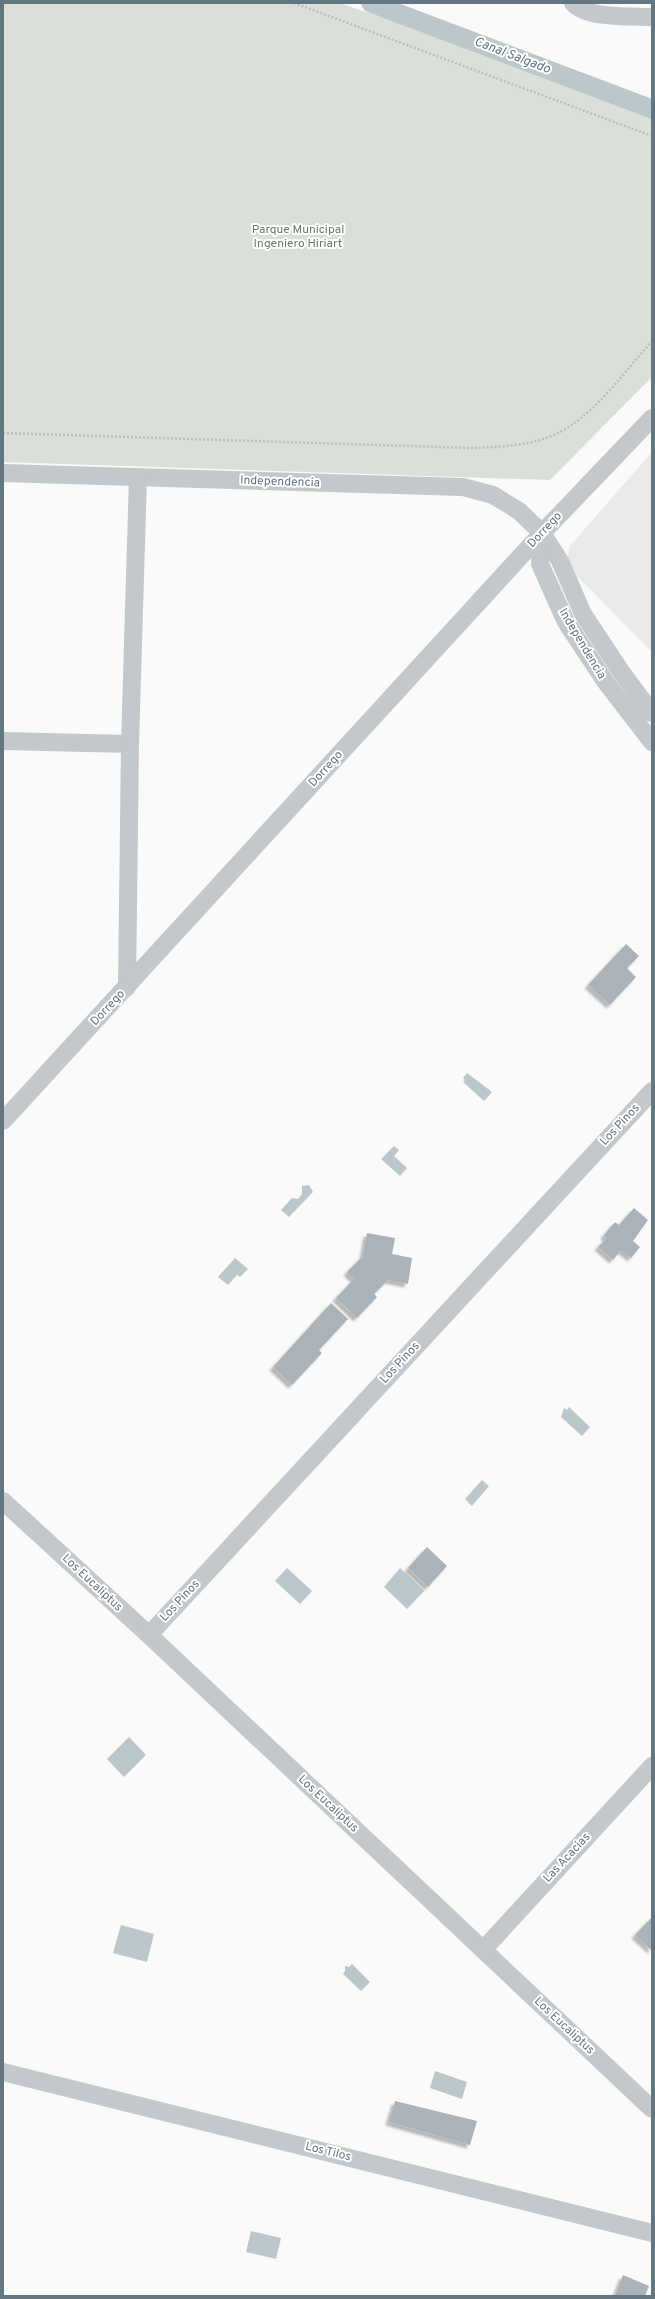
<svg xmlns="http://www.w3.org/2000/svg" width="655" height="2299" font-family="Overpass,sans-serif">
  <defs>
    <filter id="shadow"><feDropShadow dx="-3.5" dy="3.5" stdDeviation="1" flood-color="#0004"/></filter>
  </defs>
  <rect width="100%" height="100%" fill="#fafaf8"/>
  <path fill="#e8e9e9" d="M652 452V652L567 566 569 547Z"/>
  <path fill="#dadfd7" d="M3 3H339L485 51 652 117V377L550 480 3 462Z"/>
  <g fill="#bbc7cb">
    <path d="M467 1073 492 1092 484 1101 463 1082 465 1080 463 1078Z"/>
    <path d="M394 1146 399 1150 394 1156 407 1168 400 1176 381 1159Z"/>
    <path d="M309 1185 313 1192 289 1217 281 1210 292 1198 298 1199 302 1194V1186Z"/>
    <path d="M235 1258 248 1269 240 1277 237 1275 228 1285 218 1277Z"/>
    <path d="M569 1407 590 1427 582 1436 561 1417 564 1408 567 1410Z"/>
    <path d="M482 1480 489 1486 472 1506 465 1499Z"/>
    <path d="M287 1568 312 1591 300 1604 275 1581Z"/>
    <path d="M400 1568 424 1591 407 1609 384 1587Z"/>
    <path d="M129 1737 146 1755 124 1777 107 1759Z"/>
    <path d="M121 1925 154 1934 147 1962 113 1953Z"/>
    <path d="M352 1964 370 1982 361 1991 343 1974 345 1971V1966L349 1967Z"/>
    <path d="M435 2071 467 2082 462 2099 430 2088Z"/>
    <path d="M251 2231 281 2238 276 2259 246 2252Z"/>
  </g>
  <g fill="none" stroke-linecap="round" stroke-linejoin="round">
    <path stroke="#bbc7cb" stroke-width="19" d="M371 3 652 109"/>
  </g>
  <g fill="#aab3b9" filter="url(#shadow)">
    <path d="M626 944 639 956 627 968 636 977 610 1005 588 985Z"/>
    <path d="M634 1208 648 1220 633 1241 640 1247 631 1258 621 1250 613 1260 598 1247 606 1239 604 1235 615 1222 619 1225Z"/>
    <path d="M367 1233 395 1238 392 1254 412 1258 408 1284 388 1280 374 1294 377 1297 357 1318 336 1298 354 1279 347 1272 363 1256Z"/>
    <path d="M331 1303 348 1319 319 1350 322 1353 292 1385 273 1367Z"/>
    <path d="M427 1547 447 1566 428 1587 408 1568Z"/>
    <path d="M652 1917V1951L635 1935Z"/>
    <path d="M395 2101 477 2121 470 2145 389 2122Z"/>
    <path d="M623 2275 649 2286 645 2296H615Z"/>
  </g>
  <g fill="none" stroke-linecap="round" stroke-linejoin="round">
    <g stroke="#bbbfc2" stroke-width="2.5" stroke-dasharray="2 2" stroke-linecap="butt">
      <path d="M294 3 652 136"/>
      <path d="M3 433 472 448C499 447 530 446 556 434 593 417 625 371 652 341"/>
    </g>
    <g stroke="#c3c8cc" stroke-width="18">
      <path d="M573 3C587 19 632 16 652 17"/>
      <path d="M3 473 463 487 493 495 519 511 542 533 560 561 583 614 622 673 652 713"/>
      <path d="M542 533 540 564 566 622 605 681 652 742"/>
      <path d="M3 741 130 744"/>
      <path d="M127 987 130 744 138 477"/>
      <path d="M3 1121 542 533 652 418"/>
      <path d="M3 1501 149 1635 652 2109"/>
      <path d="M149 1635 652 1091"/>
      <path d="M483 1950 652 1766"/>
      <path d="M3 2072 652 2233"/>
    </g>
  </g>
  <g text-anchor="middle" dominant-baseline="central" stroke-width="4" stroke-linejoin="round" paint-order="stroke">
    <g font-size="12" fill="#687a64" stroke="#fff">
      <text x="298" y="230">Parque Municipal<tspan x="298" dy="14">Ingeniero Hiriart</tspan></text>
    </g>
    <g font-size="12" fill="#657683" stroke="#fff">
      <text transform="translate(280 482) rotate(2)">Independencia</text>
      <text transform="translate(545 530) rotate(-47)">Dorrego</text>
      <text transform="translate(582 644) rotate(59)">Independencia</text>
      <text transform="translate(326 769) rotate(-48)">Dorrego</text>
      <text transform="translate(108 1008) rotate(-47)">Dorrego</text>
      <text transform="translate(620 1125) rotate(-47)">Los Pinos</text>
      <text transform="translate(400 1363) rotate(-47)">Los Pinos</text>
      <text transform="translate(92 1583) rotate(43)">Los Eucaliptus</text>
      <text transform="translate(180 1601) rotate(-47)">Los Pinos</text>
      <text transform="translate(328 1804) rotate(43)">Los Eucaliptus</text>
      <text transform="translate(567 1858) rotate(-47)">Las Acacias</text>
      <text transform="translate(564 2026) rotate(43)">Los Eucaliptus</text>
      <text transform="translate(328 2152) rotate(14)">Los Tilos</text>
    </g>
    <g font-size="13" font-style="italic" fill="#60757c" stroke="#fff">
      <text transform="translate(512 56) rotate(21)">Canal Salgado</text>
    </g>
  </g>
  <rect width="655" height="2299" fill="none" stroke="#657683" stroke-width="8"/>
</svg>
